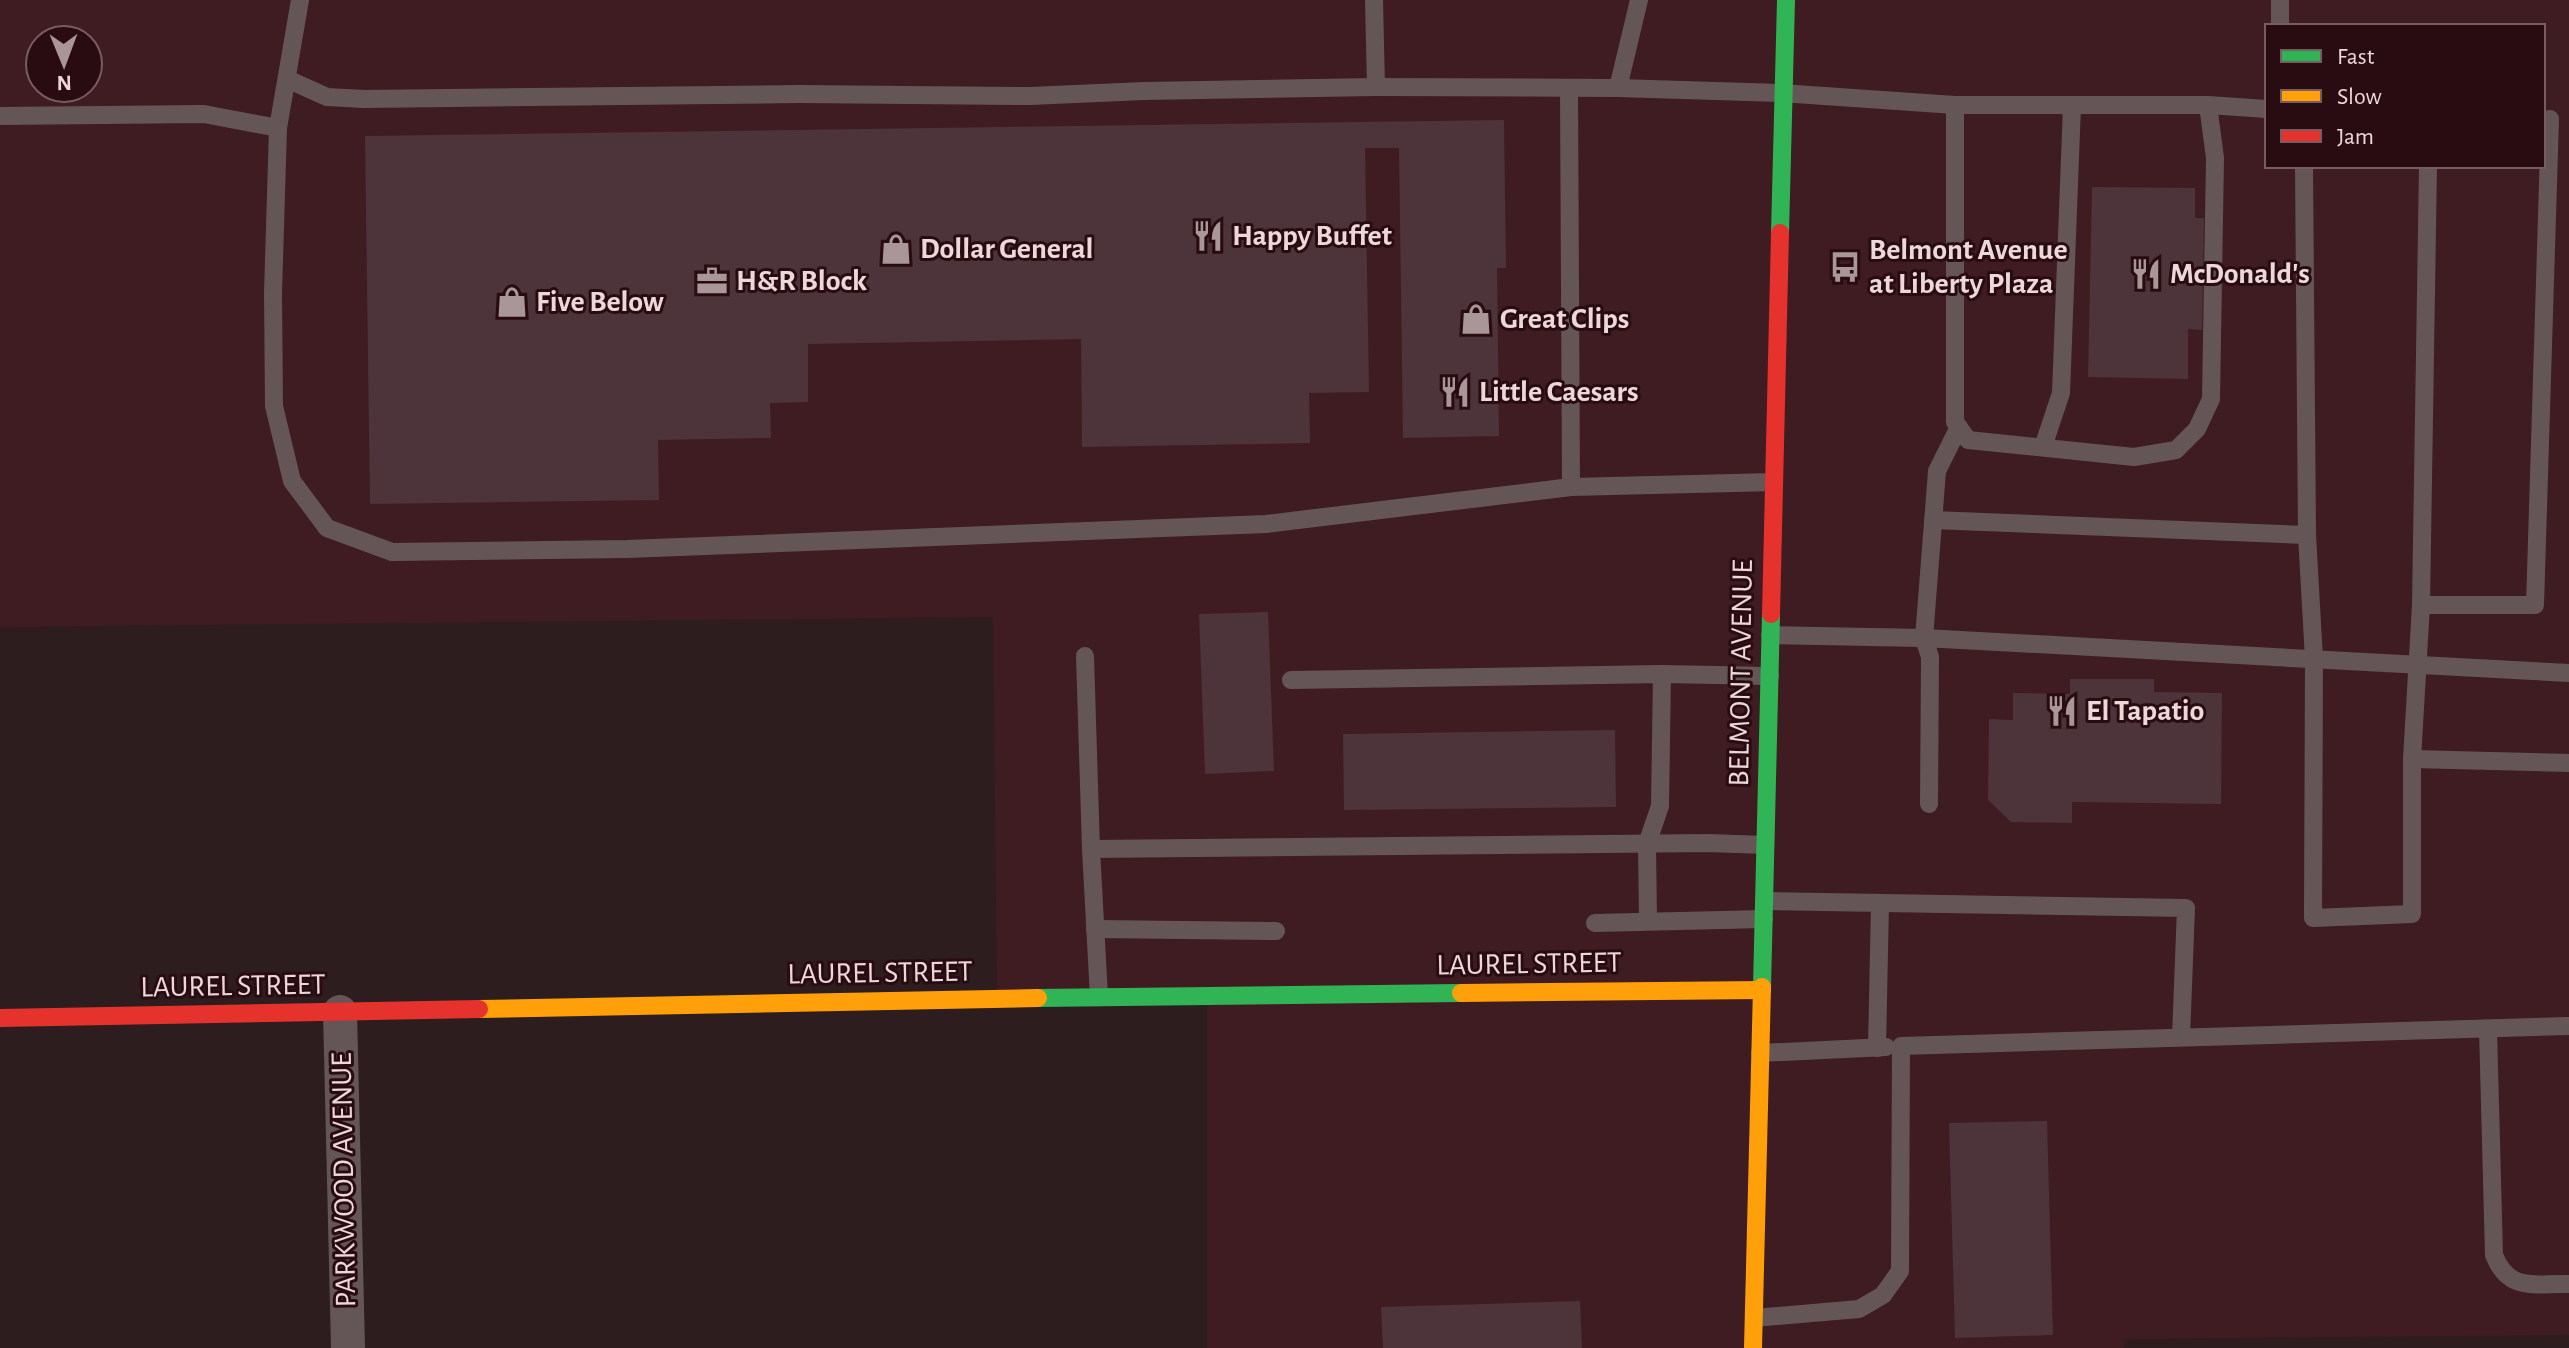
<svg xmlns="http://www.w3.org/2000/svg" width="2569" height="1348" font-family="'Alegreya Sans',sans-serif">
  <rect width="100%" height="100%" fill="#2d1d1f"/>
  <path fill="#3e1c22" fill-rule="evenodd" d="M0 0H2569V1335L2125 1339 2124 1348H1207V997L997 999 993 617 0 627ZM2267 26H2543V166H2267ZM40 40H88V88H40Z"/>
  <g fill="#4d343a">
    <path d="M1504 120 1506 268H1497L1499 436 1403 438 1399 148H1365L1369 392 1309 393 1310 443 1082 447 1081 339 808 344V402L770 403 771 438 658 440 659 500 370 504 365 136Z"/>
    <path d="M2092 187 2195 188V218H2204L2202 330 2188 329V379L2088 377Z"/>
    <path d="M1268 612 1274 771 1205 774 1199 614Z"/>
    <path d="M2070 679H2154V692L2222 693 2221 804 2072 802V823L2011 822 1988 800 1989 719 2013 720V693L2070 694Z"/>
    <path d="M1615 730 1616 807 1344 810 1343 734Z"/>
    <path d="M2047 1121 2053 1335 1955 1338 1949 1123Z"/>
    <path d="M1580 1301 1582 1348H1383L1381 1307Z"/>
  </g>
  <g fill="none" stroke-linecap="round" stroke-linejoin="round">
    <g stroke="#645657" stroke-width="18">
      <path d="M300 0 278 128 273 293 274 406 292 481 327 528 392 552 627 549 1266 524 1571 487 1774 482"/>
      <path d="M1374 0 1376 87"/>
      <path d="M2280 0V26"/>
      <path d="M287 79 327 97 364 99 799 94 1030 96 1144 91 1376 87 1618 88 1781 93 1955 105H2208L2267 109"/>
      <path d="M1618 88 1639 0"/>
      <path d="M1569 89 1571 487"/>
      <path d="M1955 105V422L1968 440 2134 457 2176 450 2197 429 2211 399 2215 158 2208 105"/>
      <path d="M0 116 204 114 278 128"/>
      <path d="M2304 166 2307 535 2314 659 2313 918 2412 914V759L2421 605"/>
      <path d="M2428 166 2421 605H2535L2550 119"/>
      <path d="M2043 447 2061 393 2072 106"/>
      <path d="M1933 520 2307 535"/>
      <path d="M1770 635 1924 638 2569 673"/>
      <path d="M1085 656 1091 849 1708 843 1765 845"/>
      <path d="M1662 674 1770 676"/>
      <path d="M1291 680 1662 674 1660 806 1647 844 1648 921"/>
      <path d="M2412 759 2569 763"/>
      <path d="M1929 804 1930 657 1924 638 1937 471 1959 427"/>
      <path d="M1091 849 1099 997"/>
      <path d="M1764 901 2186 908 2181 1037"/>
      <path d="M1595 923 1764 919"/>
      <path d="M1095 929 1276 931"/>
      <path d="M2488 1029 2494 1255C2509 1293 2535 1283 2569 1284"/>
      <path d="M1877 1048 1880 903"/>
      <path d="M1760 1053 1886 1047"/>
      <path d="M1754 1318 1859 1309 1883 1295 1900 1271 1901 1046 2569 1026"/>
    </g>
    <path stroke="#645657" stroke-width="34" d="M340 1012 348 1348"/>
    <g stroke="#30b455" stroke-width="18">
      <path d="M1780 233 1786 0"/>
      <path d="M1762 987 1771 614"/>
      <path d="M1038 998 1461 993"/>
    </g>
    <g stroke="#ff9f0a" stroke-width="18">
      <path d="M1461 993 1762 990"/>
      <path d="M479 1009 1038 998"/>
      <path d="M1753 1348 1762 987"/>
    </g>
    <g stroke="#e5322d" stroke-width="18">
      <path d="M1771 614 1780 233"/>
      <path d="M0 1018 479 1009"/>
    </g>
  </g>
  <defs>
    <symbol id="restaurant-bare" viewBox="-9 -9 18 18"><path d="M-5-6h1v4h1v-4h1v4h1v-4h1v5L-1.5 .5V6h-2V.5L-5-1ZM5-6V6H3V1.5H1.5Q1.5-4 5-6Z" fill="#a99698" stroke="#290c11" stroke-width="2.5" paint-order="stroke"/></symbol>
    <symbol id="shop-bare" viewBox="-9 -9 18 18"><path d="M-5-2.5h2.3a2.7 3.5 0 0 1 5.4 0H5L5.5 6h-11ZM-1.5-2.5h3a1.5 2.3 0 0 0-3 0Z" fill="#a99698" stroke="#290c11" stroke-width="2.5" paint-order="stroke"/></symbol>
    <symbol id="bus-bare" viewBox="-9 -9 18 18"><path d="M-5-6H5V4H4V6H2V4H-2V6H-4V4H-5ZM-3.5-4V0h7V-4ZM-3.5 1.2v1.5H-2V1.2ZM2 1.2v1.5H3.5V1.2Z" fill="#a99698" stroke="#290c11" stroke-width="2.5" paint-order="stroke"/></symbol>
    <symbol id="office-bare" viewBox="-9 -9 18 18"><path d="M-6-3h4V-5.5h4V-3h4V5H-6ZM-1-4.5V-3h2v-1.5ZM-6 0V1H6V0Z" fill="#a99698" stroke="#290c11" stroke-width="2.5" paint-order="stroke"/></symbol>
  </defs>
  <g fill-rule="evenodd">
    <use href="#restaurant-bare" x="1186" y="214" width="44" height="44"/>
    <use href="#shop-bare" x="874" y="227" width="44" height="44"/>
    <use href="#bus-bare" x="1823" y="245" width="44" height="44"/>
    <use href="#restaurant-bare" x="2124" y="252" width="44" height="44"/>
    <use href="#office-bare" x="690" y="259" width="44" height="44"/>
    <use href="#shop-bare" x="490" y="280" width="44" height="44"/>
    <use href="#shop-bare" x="1454" y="297" width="44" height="44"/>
    <use href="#restaurant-bare" x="1433" y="370" width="44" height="44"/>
    <use href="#restaurant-bare" x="2040" y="689" width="44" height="44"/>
  </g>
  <g text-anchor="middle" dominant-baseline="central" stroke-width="6" stroke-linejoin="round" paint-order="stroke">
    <g font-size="30" font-weight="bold" fill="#ecd7d9" stroke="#290c11" text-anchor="start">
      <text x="1232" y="236">Happy Buffet</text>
      <text x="920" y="249">Dollar General</text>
      <text x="1869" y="250">Belmont Avenue<tspan x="1869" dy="34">at Liberty Plaza</tspan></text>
      <text x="2170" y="274">McDonald's</text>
      <text x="736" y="281">H&amp;R Block</text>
      <text x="536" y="302">Five Below</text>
      <text x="1500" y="319">Great Clips</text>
      <text x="1479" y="392">Little Caesars</text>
      <text x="2086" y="711">El Tapatio</text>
    </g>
    <g font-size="30" fill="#ecd7d9" stroke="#290c11">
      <text transform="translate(1741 673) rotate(-89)">BELMONT AVENUE</text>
      <text transform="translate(1529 964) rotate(-1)">LAUREL STREET</text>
      <text transform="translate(880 973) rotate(-1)">LAUREL STREET</text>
      <text transform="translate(233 986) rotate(-1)">LAUREL STREET</text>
      <text transform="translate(344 1180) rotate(-91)">PARKWOOD AVENUE</text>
    </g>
  </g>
  <rect x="2265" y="24" width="280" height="144" fill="#290c11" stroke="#775d61" stroke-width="2"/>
  <rect x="2281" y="50" width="40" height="12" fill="#30b455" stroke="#775d61" stroke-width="2"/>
  <text x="2337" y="64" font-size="24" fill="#ecd7d9">Fast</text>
  <rect x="2281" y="90" width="40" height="12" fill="#ff9f0a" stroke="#775d61" stroke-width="2"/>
  <text x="2337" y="104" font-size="24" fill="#ecd7d9">Slow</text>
  <rect x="2281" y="130" width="40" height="12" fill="#e5322d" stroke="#775d61" stroke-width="2"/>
  <text x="2337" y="144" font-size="24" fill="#ecd7d9">Jam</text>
  <g transform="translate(64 64) rotate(179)"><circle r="38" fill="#290c11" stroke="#775d61" stroke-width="2"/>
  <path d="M0-6L14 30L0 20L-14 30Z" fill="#a99698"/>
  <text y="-12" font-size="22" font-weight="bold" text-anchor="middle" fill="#ecd7d9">N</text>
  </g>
</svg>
